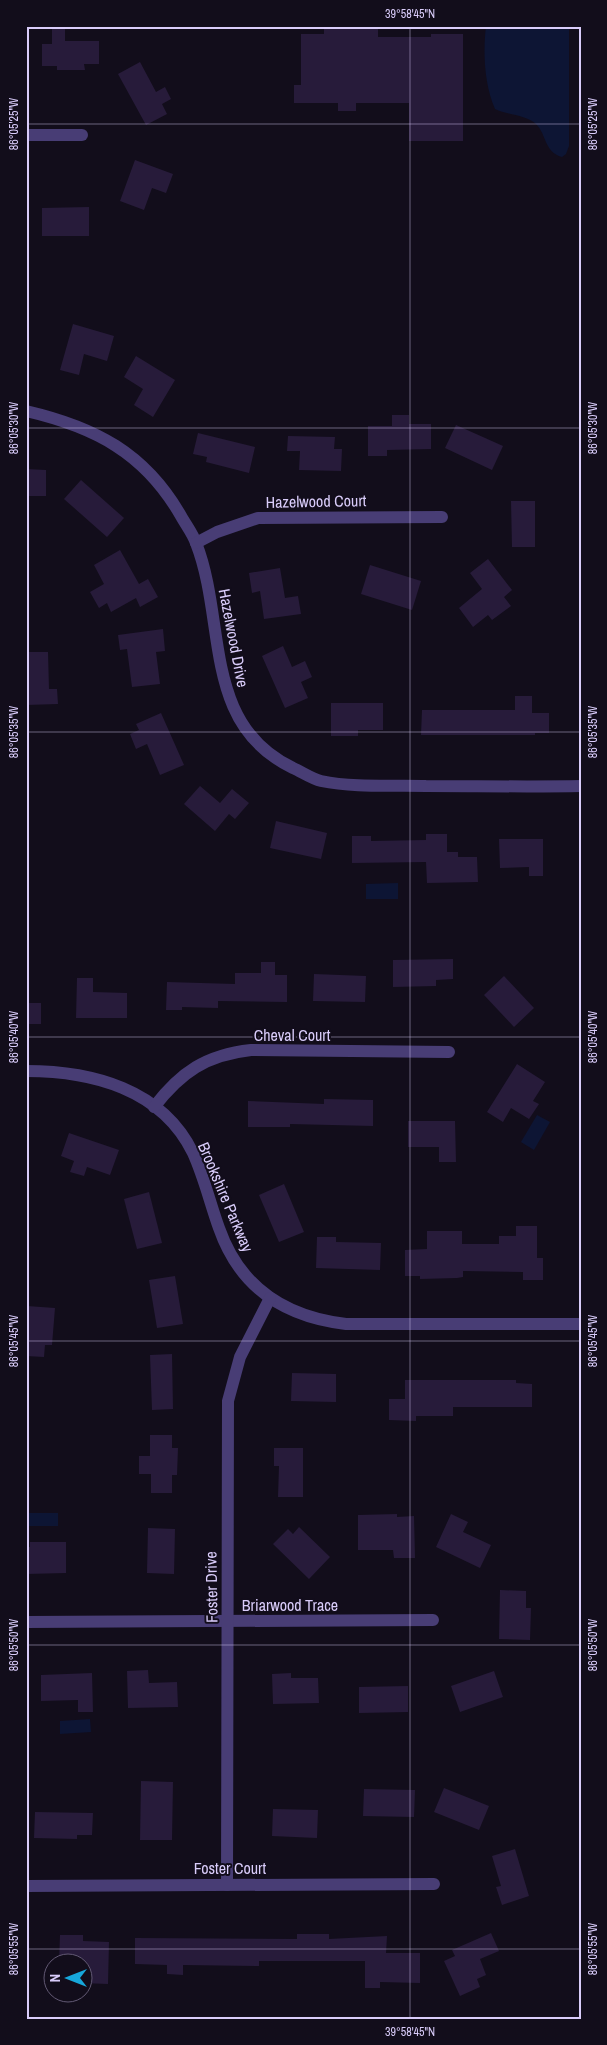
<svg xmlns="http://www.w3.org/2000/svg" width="607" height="2045" font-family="'Archivo Narrow',sans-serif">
  <rect width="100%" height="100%" fill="#120d1b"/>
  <g fill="#0d1534">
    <path d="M486 26H569V146L566 154 562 157C544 152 547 135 536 124 526 115 507 115 495 109 484 84 483 52 486 26Z"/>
    <path d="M398 883V899H366V884Z"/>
    <path d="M537 1115 550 1122 534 1150 521 1142Z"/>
    <rect x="27" y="1513" width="31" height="13"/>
    <path d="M90 1719 91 1732 60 1734V1721Z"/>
  </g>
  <g fill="#271b3a">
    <path d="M324 26H378V37H431V34H463V141H409V103H356V111H338V103H294V85H301V34H324Z"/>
    <path d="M52 29H65V41H99V64H84L85 70H57V66H42V44H52Z"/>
    <path d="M140 62 156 92 165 87 171 99 162 104 167 114 146 125 118 74Z"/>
    <path d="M135 160 173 174 166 193 152 188 144 210 120 201Z"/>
    <path d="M89 207V236H42V208Z"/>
    <path d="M73 324 114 336 107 361 84 354 79 375 60 370Z"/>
    <path d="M136 356 175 380 153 417 134 405 143 389 124 377Z"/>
    <path d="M392 415H409V424H431V449L387 450V456H368V426H392Z"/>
    <path d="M456 425 503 446 492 470 445 448Z"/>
    <path d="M198 433 255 447 249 473 206 462 207 457 193 454Z"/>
    <path d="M288 436 335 437 334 449H342L341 471 299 470 300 451H287Z"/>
    <path d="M26 469 46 470V496H26Z"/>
    <path d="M81 480 124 518 107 537 64 499Z"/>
    <path d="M511 501H535V547H512Z"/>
    <path d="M120 550 139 584 148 579 158 597 140 607 136 598 111 612 107 603 99 608 90 592 104 584 94 565Z"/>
    <path d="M488 559 512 590 504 597 511 606 492 620 488 615 473 627 459 608 482 589 470 573Z"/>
    <path d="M370 565 421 581 412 610 361 594Z"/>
    <path d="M280 568 285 598 298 596 301 614 264 619 260 591 252 593 249 573Z"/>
    <path d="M163 629 165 651 156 652 160 684 132 687 127 649 120 650 118 635Z"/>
    <path d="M283 646 292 667 305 661 312 677 301 682 308 698 285 708 262 656Z"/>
    <path d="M26 652H48L49 689H57L58 704 26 705Z"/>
    <path d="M515 696H532V713H549V733H535V735H421L422 710H515Z"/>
    <path d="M331 703H383V730H358V736H331Z"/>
    <path d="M161 713 184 765 160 775 147 744 136 749 130 734 139 730 136 724Z"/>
    <path d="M200 786 220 803 232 789 249 803 235 819 229 814 215 831 184 804Z"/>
    <path d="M276 821 327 833 321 859 270 848Z"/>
    <path d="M426 834H447V852H458V857H477L478 882 427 883 426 862 352 863V836H371V841L426 840Z"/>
    <path d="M499 839H543V876H529V867L500 868Z"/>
    <path d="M453 959V979L436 980V986L393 987V960Z"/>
    <path d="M261 962H275V975H287V1002L218 1001V1008L182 1007V1010H166L167 982 235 984V973H261Z"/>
    <path d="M314 974 366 976 365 1002 313 1001Z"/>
    <path d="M504 976 534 1008 514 1027 484 995Z"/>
    <path d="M77 978H93V992L127 993V1018H76Z"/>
    <rect x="26" y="1003" width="15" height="21"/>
    <path d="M517 1064 545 1082 533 1101 539 1104 529 1119 511 1108 503 1122 487 1112Z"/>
    <path d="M324 1099 373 1100V1126L290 1124V1127H248V1101L324 1104Z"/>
    <path d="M408 1121H455L456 1162H439V1147H408Z"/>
    <path d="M69 1133 119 1150 110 1175 87 1167 84 1176 70 1172 74 1161 61 1156Z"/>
    <path d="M284 1184 304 1232 279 1242 259 1195Z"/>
    <path d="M149 1192 162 1243 137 1249 124 1199Z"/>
    <path d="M516 1226H537V1258H543V1280H523V1272L463 1271V1277L457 1278 420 1279V1276H405V1250L427 1249V1231H462V1244H499V1236H516Z"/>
    <path d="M317 1237H336V1242L381 1243 380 1270 316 1268Z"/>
    <path d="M175 1276 183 1324 157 1328 149 1280Z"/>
    <path d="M27 1306 55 1308 52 1345H45L44 1357 26 1356Z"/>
    <path d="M172 1354 173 1409 152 1410 150 1355Z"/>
    <path d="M292 1373 336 1374V1402L291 1401Z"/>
    <path d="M405 1380H516V1383L532 1384V1407H453V1416H416V1421L389 1420V1399H405Z"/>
    <path d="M150 1435H172V1448H178L177 1475H172V1493H151V1474H139V1456H150Z"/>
    <path d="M274 1448H303V1497H278L279 1466H274Z"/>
    <path d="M397 1514V1517L414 1516 415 1558H394L393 1550H358V1515Z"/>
    <path d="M451 1514 468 1522 463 1532 491 1545 480 1568 436 1547Z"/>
    <path d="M299 1527 330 1557 309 1579 273 1544 288 1529 293 1534Z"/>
    <path d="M148 1528 175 1529 174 1574 147 1573Z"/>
    <path d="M30 1542H66V1573L26 1574V1547H30Z"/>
    <path d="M500 1590 526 1591V1608H531L530 1640 499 1639Z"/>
    <path d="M148 1670 149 1683 177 1682 178 1707 128 1708 127 1671Z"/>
    <path d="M494 1671 503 1697 460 1712 451 1686Z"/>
    <path d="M92 1673 93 1712H78V1700L41 1701V1675Z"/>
    <path d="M291 1673V1678H318L319 1703 273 1704 272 1674Z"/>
    <path d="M408 1686V1712L359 1713V1687Z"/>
    <path d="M141 1781 173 1782 172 1840H140Z"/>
    <path d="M444 1788 489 1806 479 1830 434 1812Z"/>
    <path d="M364 1789 415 1790 414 1817 363 1816Z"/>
    <path d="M273 1809 318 1810 317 1838 272 1836Z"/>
    <path d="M35 1812 93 1813 92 1835H77V1839L34 1838Z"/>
    <path d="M515 1849 529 1896 502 1905 496 1887 501 1886 492 1856Z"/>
    <path d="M491 1933 499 1951 480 1959 486 1975 477 1979 480 1987 460 1996 444 1961 455 1956 452 1950Z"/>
    <path d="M297 1934H329V1939L387 1936 386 1953H420V1983L380 1982V1988H365V1961H259V1966L183 1965V1975L167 1974V1965L135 1964V1938L297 1939Z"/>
    <path d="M60 1935H83V1941L109 1942 108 1984 82 1983V1962H59Z"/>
  </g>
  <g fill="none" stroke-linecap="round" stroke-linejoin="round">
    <g stroke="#483d75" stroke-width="12">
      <path d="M26 135H82"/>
      <path d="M26 411C95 427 145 453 181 516 186 525 193 534 196 543 227 622 201 724 293 768 302 772 312 779 321 781 355 788 392 785 426 786 477 786 529 787 581 786"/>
      <path d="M196 543 217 532 258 518 442 517"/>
      <path d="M26 1071C92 1071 162 1089 193 1153 204 1177 210 1203 219 1228 240 1288 285 1317 346 1324H581"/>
      <path d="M154 1107C181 1072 206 1055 251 1050L449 1052"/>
      <path d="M26 1622 433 1620"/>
      <path d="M227 1885 228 1401 240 1357 270 1298"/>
      <path d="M26 1886 434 1884"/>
    </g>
  </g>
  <path fill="none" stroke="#d9ccfa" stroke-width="1" stroke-opacity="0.45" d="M410 26V2019M26 124H581M26 428H581M26 732H581M26 1037H581M26 1341H581M26 1645H581M26 1949H581"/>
  <g text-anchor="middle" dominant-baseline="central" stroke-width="4" stroke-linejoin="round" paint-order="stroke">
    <g font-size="16" fill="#d9ccfa" stroke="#120d1b">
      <text transform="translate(316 501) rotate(-1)">Hazelwood Court</text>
      <text transform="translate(234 638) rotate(79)">Hazelwood Drive</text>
      <text x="292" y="1035">Cheval Court</text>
      <text transform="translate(226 1197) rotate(67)">Brookshire Parkway</text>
      <text transform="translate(211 1587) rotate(-91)">Foster Drive</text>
      <text x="290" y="1605">Briarwood Trace</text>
      <text x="230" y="1868">Foster Court</text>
    </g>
  </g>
  <rect width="607" height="2045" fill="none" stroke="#120d1b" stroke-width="55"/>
  <g transform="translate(68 1978) rotate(270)"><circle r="24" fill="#120d1b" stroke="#625974"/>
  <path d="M0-4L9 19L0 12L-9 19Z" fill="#17a7db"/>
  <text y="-8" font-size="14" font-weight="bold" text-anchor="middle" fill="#d9ccfa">N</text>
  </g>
  <rect x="28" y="28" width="552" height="1990" fill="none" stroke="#d9ccfa" stroke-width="2"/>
  <g font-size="12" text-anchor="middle" fill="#d9ccfa">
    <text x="410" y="18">39°58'45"N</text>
    <text transform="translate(593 124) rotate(-90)" y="4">86°05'25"W</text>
    <text transform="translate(14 124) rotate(-90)" y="4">86°05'25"W</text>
    <text transform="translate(593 428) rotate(-90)" y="4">86°05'30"W</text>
    <text transform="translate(14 428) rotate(-90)" y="4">86°05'30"W</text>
    <text transform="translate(593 732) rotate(-90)" y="4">86°05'35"W</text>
    <text transform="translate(14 732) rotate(-90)" y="4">86°05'35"W</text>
    <text transform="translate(593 1037) rotate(-90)" y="4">86°05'40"W</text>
    <text transform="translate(14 1037) rotate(-90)" y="4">86°05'40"W</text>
    <text transform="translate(14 1341) rotate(-90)" y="4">86°05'45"W</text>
    <text transform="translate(593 1341) rotate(-90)" y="4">86°05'45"W</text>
    <text transform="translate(14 1645) rotate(-90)" y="4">86°05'50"W</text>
    <text transform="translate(593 1645) rotate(-90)" y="4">86°05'50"W</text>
    <text transform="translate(14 1949) rotate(-90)" y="4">86°05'55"W</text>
    <text transform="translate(593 1949) rotate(-90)" y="4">86°05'55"W</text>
    <text x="410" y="2036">39°58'45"N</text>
  </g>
</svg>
